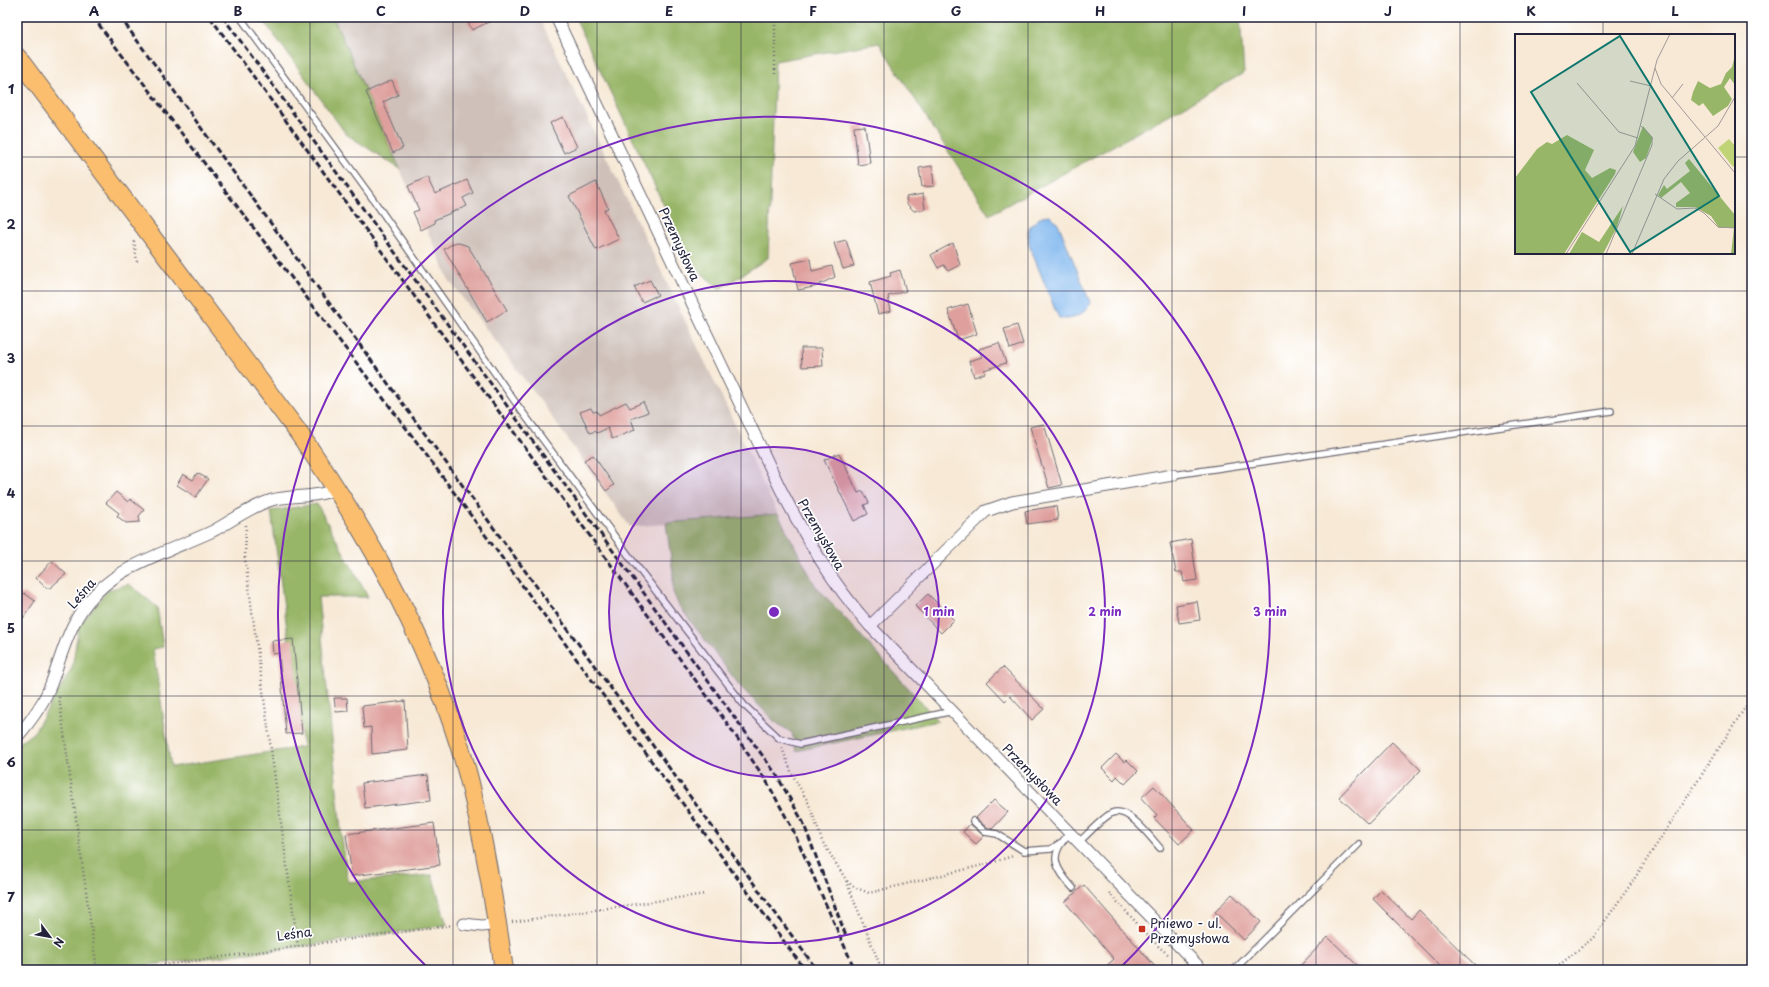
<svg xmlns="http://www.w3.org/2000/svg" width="1769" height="987" font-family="'Playpen Sans',sans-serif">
  <rect width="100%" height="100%" fill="#fff"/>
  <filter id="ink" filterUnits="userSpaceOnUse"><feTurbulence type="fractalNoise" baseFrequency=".025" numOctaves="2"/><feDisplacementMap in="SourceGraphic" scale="8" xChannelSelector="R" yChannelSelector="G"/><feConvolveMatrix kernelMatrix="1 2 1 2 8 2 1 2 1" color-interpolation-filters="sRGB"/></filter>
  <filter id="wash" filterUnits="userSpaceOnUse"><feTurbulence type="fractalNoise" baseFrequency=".012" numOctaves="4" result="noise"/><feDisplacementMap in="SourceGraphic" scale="16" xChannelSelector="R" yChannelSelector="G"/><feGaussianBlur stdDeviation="0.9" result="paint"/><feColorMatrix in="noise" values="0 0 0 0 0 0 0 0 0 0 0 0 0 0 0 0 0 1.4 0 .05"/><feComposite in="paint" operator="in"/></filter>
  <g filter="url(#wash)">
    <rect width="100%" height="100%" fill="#f7e9d6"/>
    <path fill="#cfc1ba" d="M333 17H539L778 514 630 527 534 392 449 280Z"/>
    <g fill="#98b668" stroke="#5d6c52">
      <path d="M261 17H333L400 169 346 134Z"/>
      <path d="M575 17H1240L1244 73 989 215 879 43 775 61 768 258 720 289 692 265Z"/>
      <path d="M317 504 368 597H318L341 831 348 882 432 875 447 925 298 947 109 970H17V745L34 732 72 668 79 625 108 590 129 584 157 607 163 647 153 649 171 767 303 747 271 511Z"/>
      <path d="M778 514 815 585 938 721 796 751 792 733 774 721 740 686 679 606 673 592V573L666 523Z"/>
    </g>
    <path fill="#7eb6ee" stroke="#506c94" d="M1050 215 1058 223 1090 302C1088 313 1070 322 1059 318L1056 312 1029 245 1028 231 1030 226 1042 216Z"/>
    <g id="blocks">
      <g fill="#dfa09d">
        <path d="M465 17H499L472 30Z"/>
        <path d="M392 80 398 95 383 102 403 148 393 153 366 92Z"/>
        <path d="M563 117 577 147 564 153 550 123Z"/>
        <path d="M865 126 870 163 858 165 854 127Z"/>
        <path d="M932 166 934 186 922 187 919 168Z"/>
        <path d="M427 177 435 194 467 180 473 193 463 198 467 206 434 220 435 223 421 230 413 212 419 210 408 186Z"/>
        <path d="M596 182 608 208 604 210 619 239 596 250 569 196Z"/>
        <path d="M923 194 925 209 914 211 907 204 906 197Z"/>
        <path d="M846 240 854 266 843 269 834 243Z"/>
        <path d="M456 242 468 246 507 310 487 322 444 249Z"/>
        <path d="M953 243 960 265 948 271 944 265 938 268 931 255Z"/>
        <path d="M810 259 812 271 832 266 835 277 814 287 798 290 792 263Z"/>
        <path d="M900 270 906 291 888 296 891 311 878 314 870 282 891 276 890 273Z"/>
        <path d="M650 280 658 295 642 302 634 287Z"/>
        <path d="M968 304 977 334 958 340 948 310Z"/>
        <path d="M1017 325 1023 344 1010 349 1004 329Z"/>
        <path d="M999 343 1006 363 984 370 985 373 974 377 969 361 982 357 979 349Z"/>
        <path d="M801 348H822L823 366 802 367Z"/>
        <path d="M626 402 630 408 643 402 648 412 631 419 635 430 612 439 608 428 597 433 595 431 590 433 580 412 591 408 593 412 597 411 599 415Z"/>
        <path d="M1044 424 1062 485 1049 488 1030 427Z"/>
        <path d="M839 453 858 493 863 491 869 503 864 505 868 514 854 521 824 460Z"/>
        <path d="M593 455 614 485 606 491 584 460Z"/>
        <path d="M197 473 208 479 196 497 177 485 183 474 193 480Z"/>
        <path d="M116 492 128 502 130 499 144 510 139 516 140 522 126 523 117 516 119 513 106 503Z"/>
        <path d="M1056 506 1058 520 1027 524 1025 511Z"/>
        <path d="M1191 539 1197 580 1184 582 1182 572H1176L1170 543Z"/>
        <path d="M52 561 66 574 50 588H46L36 578Z"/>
        <path d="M17 592 22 595 24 593 35 601 17 627Z"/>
        <path d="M928 594 954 620 941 633 915 606Z"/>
        <path d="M1197 601 1200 620 1179 623 1176 605Z"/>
        <path d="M293 639 302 733 286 734 279 653 273 654 272 641Z"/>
        <path d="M1003 667 1044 709 1032 720 1010 696 1005 701 987 682Z"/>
        <path d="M334 698H347L348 711 336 712Z"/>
        <path d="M405 701 408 750 372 754 371 727 364 728 362 706Z"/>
        <path d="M1392 742 1421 770 1368 824 1339 797Z"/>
        <path d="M1116 754 1124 762 1127 760 1138 771 1125 784 1117 776 1114 780 1102 768Z"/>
        <path d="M428 775 431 800 365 808 362 783Z"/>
        <path d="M1154 786 1194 830 1179 844 1154 818 1157 815 1141 798Z"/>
        <path d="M994 800 1008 812 992 829 987 828 976 818Z"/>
        <path d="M434 823 440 865 352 876 346 834Z"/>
        <path d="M970 824 984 836 976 844 963 832Z"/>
        <path d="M1084 885 1089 891 1158 970H1102L1114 959 1065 902Z"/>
        <path d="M1381 890 1411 919 1419 910 1480 970H1444L1373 899Z"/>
        <path d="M1232 894 1261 922 1244 940 1215 912Z"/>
        <path d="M1328 937 1362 970H1296Z"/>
      </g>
    </g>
  </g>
  <g filter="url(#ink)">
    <use href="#blocks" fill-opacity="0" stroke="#6d6871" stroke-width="1"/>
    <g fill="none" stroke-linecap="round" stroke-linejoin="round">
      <defs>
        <g id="service">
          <path d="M240 17 370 195 518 406 635 564 744 705 779 738 800 744 953 711"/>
          <path d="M1173 475 1611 411"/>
          <path d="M973 821 985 832 997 834 1024 851 1051 849 1060 843"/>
          <path d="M1070 833C1048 855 1054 867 1073 888"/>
          <path d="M1079 842C1087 835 1103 817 1112 813 1128 806 1150 837 1160 848"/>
          <path d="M1234 970 1359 844"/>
        </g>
        <g id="minor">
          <path d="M556 17 780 488C807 540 831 582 870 626L1202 970"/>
          <path d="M870 626 986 511 1012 502 1173 475"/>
          <path d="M17 737C30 722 44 703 51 684 63 652 70 618 96 593 125 563 175 549 213 531 232 521 251 506 272 500 290 495 322 498 336 488"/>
          <path d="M464 924 482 926 497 924"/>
        </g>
        <path id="primary" d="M17 57 298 432C373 539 437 655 470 783 485 845 495 907 504 970"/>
      </defs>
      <use href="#service" stroke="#6d6871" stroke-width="8"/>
      <use href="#minor" stroke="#6d6871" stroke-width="13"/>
      <use href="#primary" stroke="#6d6871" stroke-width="20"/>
      <g stroke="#6d6871" stroke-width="2.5" stroke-dasharray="1 3" stroke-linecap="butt">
        <path d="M775 17V76"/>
        <path d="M134 241 137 262"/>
        <path d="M246 525 245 559 298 947"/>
        <path d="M59 697 97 970"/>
        <path d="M782 748 792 774 809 804 822 841 845 878 882 970"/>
        <path d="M847 881 854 887 869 893 987 864 1013 856"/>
        <path d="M1109 893 1159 947 1169 955"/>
        <path d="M512 922 705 894"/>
        <path d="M128 970 453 925"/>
        <path d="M1553 970 1593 938 1631 884 1752 697"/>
      </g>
      <use href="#service" stroke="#fff" stroke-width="5.5"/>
      <use href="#minor" stroke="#fff" stroke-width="11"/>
      <use href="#primary" stroke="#fabe6e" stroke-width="18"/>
      <g stroke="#22223b" stroke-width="3" stroke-dasharray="6 3" stroke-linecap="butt">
        <path d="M93 17 422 449 805 970"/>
        <path d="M120 17 817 970"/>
        <path d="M210 17 729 726 767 782 792 828 855 970"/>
        <path d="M223 17 776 774 803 822 846 936"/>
      </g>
    </g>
  </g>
  <path fill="none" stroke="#22223b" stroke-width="1" stroke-opacity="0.55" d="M166 17V970M310 17V970M453 17V970M597 17V970M741 17V970M884 17V970M1028 17V970M1172 17V970M1316 17V970M1460 17V970M1603 17V35M17 157H1516M1734 157H1752M1603 253V970M17 291H1752M17 426H1752M17 561H1752M17 696H1752M17 830H1752"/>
  <circle cx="774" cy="612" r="165" fill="#7b2cbf" fill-opacity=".12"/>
  <g fill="none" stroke="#7b2cbf" stroke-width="2">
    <circle cx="774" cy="612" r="165"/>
    <circle cx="774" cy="612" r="331"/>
    <path d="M429 969A496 496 0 1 1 1119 969"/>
  </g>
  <rect fill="#c8321e" stroke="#fff" stroke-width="1.5" x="1138" y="925" width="8" height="8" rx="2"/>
  <g text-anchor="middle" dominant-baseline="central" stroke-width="3.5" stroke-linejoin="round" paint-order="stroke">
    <g font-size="13" fill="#22223b" stroke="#fff">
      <text transform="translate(680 244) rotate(65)">Przemysłowa</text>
      <text transform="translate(822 534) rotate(60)">Przemysłowa</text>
      <text transform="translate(81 593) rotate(-49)">Leśna</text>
      <text transform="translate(1033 774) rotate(46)">Przemysłowa</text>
      <text transform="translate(294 933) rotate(-8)">Leśna</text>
    </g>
    <g font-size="13" fill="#22223b" stroke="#fff" text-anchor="start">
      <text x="1150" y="922">Pniewo - ul.<tspan x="1150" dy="15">Przemysłowa</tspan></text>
    </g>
  </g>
  <g transform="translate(1515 34)">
    <rect width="220" height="220" fill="#f7e9d6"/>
    <path d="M214 105 220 112V131L218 133 203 114Z" fill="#c0d477"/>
    <path d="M220 21V51L215 44 209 53 217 65 213 72 198 82 188 69 184 72 176 66 178 58 183 47 195 54 206 50 211 39 217 33ZM128 92 138 104 131 124 125 128 118 118ZM52 101 79 116 70 136 77 144 95 134 101 136 100 140 49 220H0V144L22 115 32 108 37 110ZM174 125 220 181V220H216L219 194H204L196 182 180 173H161V169L175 159 166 148 146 164 143 161 149 151 152 155 175 137 170 129ZM108 172 102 193 88 220H54L67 198 84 208Z" fill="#98b668"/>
    <path fill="none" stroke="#a29998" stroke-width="1" d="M140 34 146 50 190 103M115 47 136 52M62 49 104 98 123 104M157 64 168 50M191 104 220 139M140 160 162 175 180 174 189 179 203 193 220 194M51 220 120 112 142 26 155 0M91 220 137 111V103L126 92M117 220 149 145 163 127 203 92 220 63"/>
    <path fill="#0f766e" fill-opacity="0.15" stroke="#0f766e" stroke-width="2" d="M105 2 204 162 115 218 16 58Z"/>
    <rect width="220" height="220" fill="none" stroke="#22223b" stroke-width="2"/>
  </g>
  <circle cx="774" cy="612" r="6" fill="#7b2cbf" stroke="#fff" stroke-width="2"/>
  <g font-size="12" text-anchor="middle" font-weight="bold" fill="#7b2cbf" stroke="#fff" stroke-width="3.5" stroke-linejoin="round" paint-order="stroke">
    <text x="939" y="616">1 min</text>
    <text x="1105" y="616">2 min</text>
    <text x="1270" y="616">3 min</text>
  </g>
  <rect width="1769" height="987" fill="none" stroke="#fff" stroke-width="44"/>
  <g transform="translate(50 937) rotate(122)" stroke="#ffffff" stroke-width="3" paint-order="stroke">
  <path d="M0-3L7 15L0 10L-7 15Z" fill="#22223b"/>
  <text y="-6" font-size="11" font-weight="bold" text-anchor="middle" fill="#22223b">N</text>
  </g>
  <rect x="22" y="22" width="1725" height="943" fill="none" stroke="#22223b" stroke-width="1.5"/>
  <g font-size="13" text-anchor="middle" font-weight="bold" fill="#22223b">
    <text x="94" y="16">A</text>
    <text x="238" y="16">B</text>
    <text x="381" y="16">C</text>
    <text x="525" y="16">D</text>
    <text x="669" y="16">E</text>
    <text x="813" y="16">F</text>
    <text x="956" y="16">G</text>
    <text x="1100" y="16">H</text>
    <text x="1244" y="16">I</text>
    <text x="1388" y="16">J</text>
    <text x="1531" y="16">K</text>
    <text x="1675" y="16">L</text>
    <text x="11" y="94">1</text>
    <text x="11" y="229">2</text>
    <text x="11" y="363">3</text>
    <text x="11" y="498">4</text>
    <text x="11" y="633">5</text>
    <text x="11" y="767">6</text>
    <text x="11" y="902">7</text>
  </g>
</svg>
